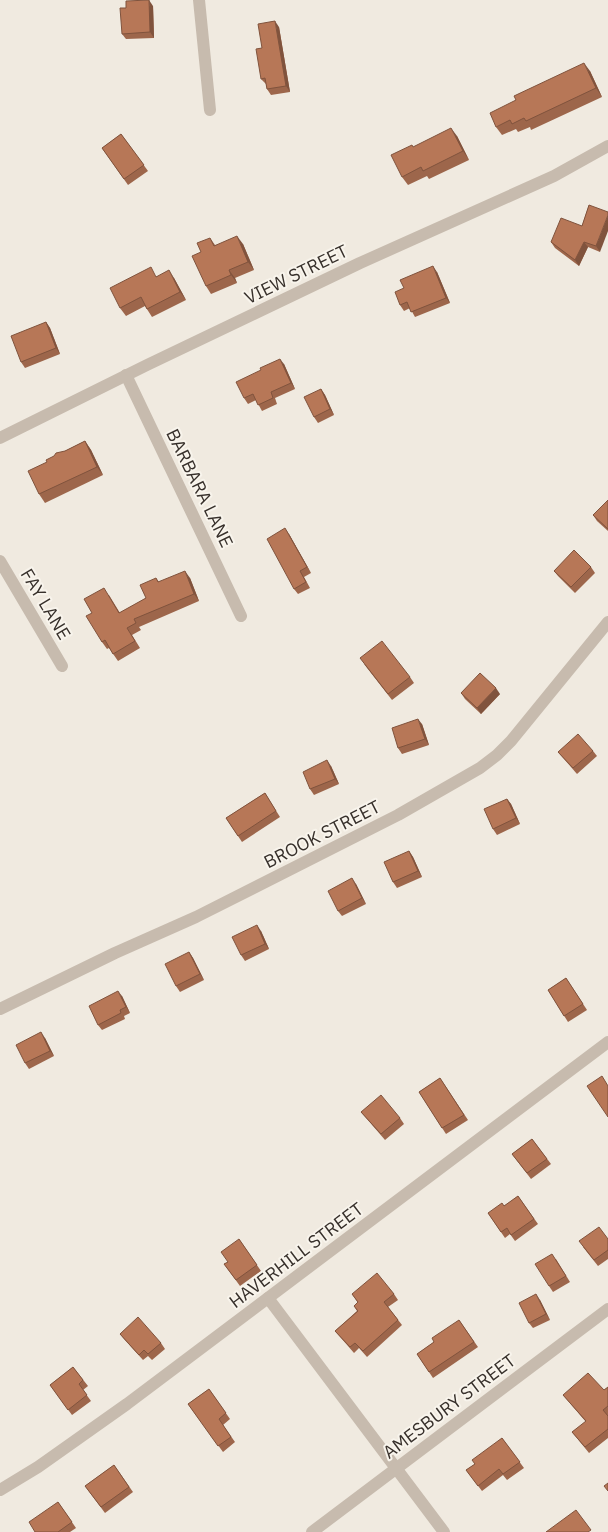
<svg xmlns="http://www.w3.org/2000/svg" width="608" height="1532" font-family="'IBM Plex Sans',sans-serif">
  <rect width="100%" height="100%" fill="#f0eae0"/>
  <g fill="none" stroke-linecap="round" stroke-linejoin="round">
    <g stroke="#c7bbae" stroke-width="12">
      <path d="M199 0 210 110"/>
      <path d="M126 375 241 616"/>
      <path d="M0 438 147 365 360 263 554 176 608 146"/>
      <path d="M0 561 62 666"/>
      <path d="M0 1009 115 953 196 917 398 815 480 768 497 755 511 741 608 622"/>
      <path d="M268 1298 444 1532"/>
      <path d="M0 1490 38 1467 127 1404 608 1042"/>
      <path d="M312 1532 608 1309"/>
    </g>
  </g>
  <g fill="#9d664b">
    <path d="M153 6 154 38 126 39 122 34 126 8Z"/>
    <path d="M279 27 290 92 271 95 267 89 266 84 261 79 262 48Z"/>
    <path d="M590 71 602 97 531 130 530 127 518 132 516 129 502 135 496 127Z"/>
    <path d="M121 134 148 171 128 185 102 148Z"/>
    <path d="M457 136 469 160 429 179 427 176 408 185 402 177Z"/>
    <path d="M589 205 600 252 588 247 579 266 555 248 551 242 582 226Z"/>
    <path d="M210 238 215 245 243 244 254 270 235 278 237 283 211 294 206 286 201 252Z"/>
    <path d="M437 272 450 303 415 317 410 308 404 311 400 305 404 288Z"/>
    <path d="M157 276 174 278 186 300 152 317 145 306 126 316 120 308Z"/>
    <path d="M46 322 50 328 60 354 25 368 21 362Z"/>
    <path d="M284 364 295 389 275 398 277 404 262 411 256 400 248 404 244 398Z"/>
    <path d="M321 389 325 395 334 415 318 423 314 417Z"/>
    <path d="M85 441 91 450 103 475 45 503 39 494 47 462 65 451Z"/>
    <path d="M608 500V531L597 521 593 515Z"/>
    <path d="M289 534 311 573 304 577 310 588 298 594 294 589Z"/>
    <path d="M591 567 595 573 575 593 558 576 554 571Z"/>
    <path d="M156 578 159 582 190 578 199 601 139 627 141 630 132 635 140 648 118 661 109 648 107 649 102 642 92 613 109 595 120 613 146 598Z"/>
    <path d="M364 664 410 677 414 683 392 700Z"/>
    <path d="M461 693 500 694 481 714 465 699Z"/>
    <path d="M422 724 429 745 402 754 398 748Z"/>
    <path d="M593 751 597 756 577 774 558 752Z"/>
    <path d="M331 766 339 784 314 795 310 789Z"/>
    <path d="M265 793 280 817 242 842 226 818Z"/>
    <path d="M507 799 511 804 520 824 497 835 493 829Z"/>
    <path d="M409 851 413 857 422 877 397 888 393 882Z"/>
    <path d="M356 884 366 904 342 916 338 911Z"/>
    <path d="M261 931 269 949 245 961 241 955Z"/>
    <path d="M189 952 193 958 204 980 180 992 176 986Z"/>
    <path d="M566 978 587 1010 568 1022 548 990Z"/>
    <path d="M122 996 130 1013 124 1016 125 1019 102 1030 98 1025Z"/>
    <path d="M45 1038 54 1056 29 1069 25 1063Z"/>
    <path d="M440 1078 468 1120 446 1134 419 1092Z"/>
    <path d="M361 1112 400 1118 404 1124 385 1140Z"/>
    <path d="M532 1139 551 1164 531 1179 512 1154Z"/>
    <path d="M518 1196 538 1224 515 1241 510 1234 505 1238 488 1213 504 1206Z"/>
    <path d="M239 1239 261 1271 240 1286 224 1264 228 1262Z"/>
    <path d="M608 1239V1259L598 1266 583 1247Z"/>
    <path d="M556 1259 570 1282 553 1292 549 1286Z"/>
    <path d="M352 1294H394L398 1300 388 1307 402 1325 367 1357 359 1348 354 1353 335 1331 357 1311 354 1306 358 1303Z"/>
    <path d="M540 1300 550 1320 533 1328 529 1323Z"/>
    <path d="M459 1320 478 1347 433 1378 417 1354 434 1342Z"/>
    <path d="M120 1334 161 1343 165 1349 152 1360 148 1356 143 1360 124 1339Z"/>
    <path d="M73 1367 88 1386 83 1390 91 1401 72 1415 50 1385Z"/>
    <path d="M608 1387V1438L589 1453 572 1432 586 1422 563 1395 604 1390Z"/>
    <path d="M209 1389 230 1419 223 1425 235 1442 223 1452 188 1404Z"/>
    <path d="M502 1438 524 1468 507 1480 503 1475 482 1491 466 1470 475 1464Z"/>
    <path d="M114 1465 133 1492 105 1513 85 1486Z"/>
    <path d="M58 1502 76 1528 70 1532H35Z"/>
  </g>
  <g fill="#80533d">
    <path d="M149 0 153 6 154 38 150 32Z"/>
    <path d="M275 21 279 27 290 92 286 86Z"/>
    <path d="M584 63 590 71 602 97 596 88Z"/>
    <path d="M451 128 457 136 469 160 463 151Z"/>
    <path d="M608 215V231L600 252 596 246Z"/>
    <path d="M237 236 243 244 254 270 248 262Z"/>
    <path d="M584 242 588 247 579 266 575 260Z"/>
    <path d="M433 266 437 272 450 303 446 298Z"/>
    <path d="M169 270 174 278 186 300 180 292Z"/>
    <path d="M229 270 235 278 237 283 231 275Z"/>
    <path d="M46 322 50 328 60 354 56 348Z"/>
    <path d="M280 359 284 364 295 389 291 383Z"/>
    <path d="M321 389 325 395 334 415 330 409Z"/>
    <path d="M85 441 91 450 103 475 97 467Z"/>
    <path d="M285 528 289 534 311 573 307 567Z"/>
    <path d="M185 571 190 578 199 601 194 594Z"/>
    <path d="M496 688 500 694 481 714 477 708Z"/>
    <path d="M418 719 422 724 429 745 425 739Z"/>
    <path d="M327 760 331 766 339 784 335 779Z"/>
    <path d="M507 799 511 804 520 824 516 818Z"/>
    <path d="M409 851 413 857 422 877 418 871Z"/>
    <path d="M352 878 356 884 366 904 362 898Z"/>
    <path d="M257 925 261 931 269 949 265 944Z"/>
    <path d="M189 952 193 958 204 980 200 974Z"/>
    <path d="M118 991 122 996 130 1013 126 1007Z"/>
    <path d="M41 1032 45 1038 54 1056 50 1051Z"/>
    <path d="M536 1294 540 1300 550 1320 546 1314Z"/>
  </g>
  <g fill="#b77757" stroke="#80533d">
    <path d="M149 0 150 32 122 34 120 8H126V1Z"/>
    <path d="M275 21 286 86 267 89 265 78 261 79 256 49 262 48 258 24Z"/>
    <path d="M584 63 596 88 526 121 524 118 512 124 510 120 496 127 490 113 516 100 514 96Z"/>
    <path d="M451 128 463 151 423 171 421 167 402 177 391 155 412 145 413 147Z"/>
    <path d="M121 134 144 165 124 179 102 148Z"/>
    <path d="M589 205 608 212V215L596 246 584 242 575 260 551 242 561 218 582 226Z"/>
    <path d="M237 236 248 262 229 270 231 275 206 286 192 256 201 252 197 243 210 238 214 246Z"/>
    <path d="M433 266 446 298 411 312 407 302 400 305 395 292 404 288 400 280Z"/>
    <path d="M151 267 156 277 169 270 180 292 147 309 141 297 120 308 110 288Z"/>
    <path d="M46 322 56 348 21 362 11 336Z"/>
    <path d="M280 359 291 383 271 392 273 398 258 405 253 394 244 398 236 382 261 370 260 368Z"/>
    <path d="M321 389 330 409 314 417 304 397Z"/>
    <path d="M85 441 97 467 39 494 28 471 47 462 46 460 54 456 56 453 65 451Z"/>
    <path d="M608 500V529L593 515Z"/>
    <path d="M285 528 307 567 300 571 306 582 294 589 267 539Z"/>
    <path d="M574 550 591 567 571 587 554 571Z"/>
    <path d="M185 571 194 594 134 619 136 623 127 628 135 641 113 654 105 640 102 642 86 616 92 613 84 599 104 588 119 613 146 598 140 585 156 578 158 582Z"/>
    <path d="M382 641 410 677 388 694 360 658Z"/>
    <path d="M480 673 496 688 477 708 461 693Z"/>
    <path d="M418 719 425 739 398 748 392 728Z"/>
    <path d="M578 734 593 751 573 768 558 752Z"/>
    <path d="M327 760 335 779 310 789 303 772Z"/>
    <path d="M265 793 276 811 238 836 226 818Z"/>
    <path d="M507 799 516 818 493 829 484 809Z"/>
    <path d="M409 851 418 871 393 882 384 862Z"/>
    <path d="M352 878 362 898 338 911 328 891Z"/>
    <path d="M257 925 265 944 241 955 232 937Z"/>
    <path d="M189 952 200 974 176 986 165 964Z"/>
    <path d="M566 978 583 1004 564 1016 548 990Z"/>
    <path d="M118 991 126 1007 120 1010 121 1013 98 1025 89 1006Z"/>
    <path d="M41 1032 50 1051 25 1063 16 1045Z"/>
    <path d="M602 1076 608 1086V1117L587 1086Z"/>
    <path d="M440 1078 464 1115 442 1128 419 1092Z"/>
    <path d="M381 1095 400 1118 381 1134 361 1112Z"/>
    <path d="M532 1139 547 1159 527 1173 512 1154Z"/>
    <path d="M518 1196 534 1219 511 1235 507 1228 501 1232 488 1213 502 1203 504 1206Z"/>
    <path d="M599 1227 608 1239V1250L594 1260 579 1241Z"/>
    <path d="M239 1239 257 1265 236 1280 224 1264 228 1262 221 1252Z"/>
    <path d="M552 1254 566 1276 549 1286 535 1264Z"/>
    <path d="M377 1273 394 1294 384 1302 398 1320 363 1351 355 1343 350 1347 335 1331 358 1311 354 1306 358 1302 352 1294Z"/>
    <path d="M536 1294 546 1314 529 1323 519 1303Z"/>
    <path d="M138 1317 161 1343 148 1354 144 1350 139 1355 120 1334Z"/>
    <path d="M459 1320 474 1342 429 1372 417 1354 434 1342 432 1338Z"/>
    <path d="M73 1367 83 1380 79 1384 87 1395 68 1410 50 1385Z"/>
    <path d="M588 1373 604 1390 608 1387V1406L603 1410 608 1416V1429L585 1447 572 1432 586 1421 563 1395Z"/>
    <path d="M209 1389 226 1413 219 1419 231 1437 218 1446 188 1404Z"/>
    <path d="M502 1438 520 1462 503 1474 499 1469 478 1486 466 1470 475 1464 472 1460Z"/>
    <path d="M114 1465 129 1487 101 1507 85 1486Z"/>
    <path d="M608 1483V1491L604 1486Z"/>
    <path d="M58 1502 72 1522 58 1532H35L29 1522Z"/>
    <path d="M576 1510 591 1530 588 1532H546Z"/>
  </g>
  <g text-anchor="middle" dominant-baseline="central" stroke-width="4" stroke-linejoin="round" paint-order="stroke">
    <g font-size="18" fill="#37302b" stroke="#f8f4ec">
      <text transform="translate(296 274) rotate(-26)">VIEW STREET</text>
      <text transform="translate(200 488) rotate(64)">BARBARA LANE</text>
      <text transform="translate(46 604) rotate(59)">FAY LANE</text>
      <text transform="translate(322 834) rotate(-27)">BROOK STREET</text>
      <text transform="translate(296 1255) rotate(-37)">HAVERHILL STREET</text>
      <text transform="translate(449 1406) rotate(-37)">AMESBURY STREET</text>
    </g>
  </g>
</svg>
